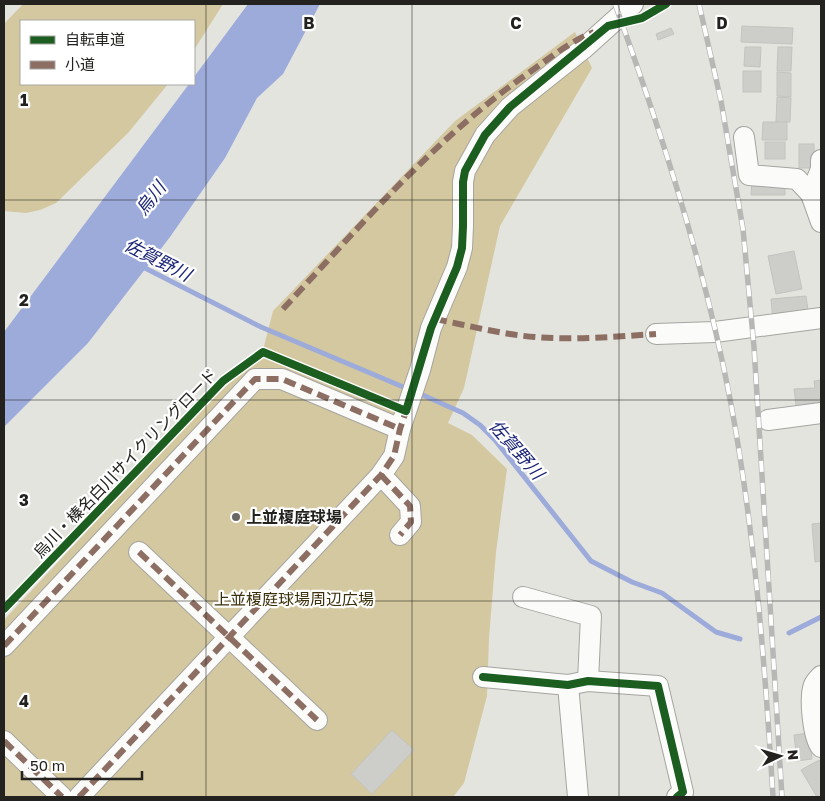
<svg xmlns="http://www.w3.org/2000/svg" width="825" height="801" font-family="'Golos Text','Noto Sans JP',sans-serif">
  <rect width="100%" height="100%" fill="#e4e4df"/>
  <g fill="#d4c8a0">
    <path d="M23 4H223L194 50V21H21V84H168L128 133 56 203 40 210 26 213 4 211V24Z"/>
    <path d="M575 32 592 68 500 226 464 388 448 423 472 435 507 469 496 552 489 638 487 696 464 783 453 797H4V620L197 413 245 369 261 358 273 311 455 121Z"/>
  </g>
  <path fill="#9dabdb" d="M248 4H320L283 74 257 98 225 158 170 237 88 343 4 427V332L189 84H194V77Z"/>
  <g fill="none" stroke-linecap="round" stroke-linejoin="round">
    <g stroke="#9dabdb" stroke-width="5">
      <path d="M141 266 261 327 408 389"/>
      <path d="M416 392 463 413 480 425 495 440 591 561 632 582 662 593 716 632 740 639"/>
      <path d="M789 633 821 617"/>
    </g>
  </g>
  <g fill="#cdcdc9" stroke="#c4c3bf">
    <path d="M742 26 793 28 792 44 741 42Z"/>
    <path d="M671 28 674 34 658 40 656 34Z"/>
    <path d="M745 47H761L760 67 744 66Z"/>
    <path d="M778 47H792L791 71H777Z"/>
    <rect x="743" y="71" width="18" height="21"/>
    <path d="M777 72 791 73V97L777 96Z"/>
    <path d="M777 97 791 98 790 122H776Z"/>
    <path d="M763 122H787V140H762Z"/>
    <rect x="765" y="142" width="20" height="17"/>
    <rect x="799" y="144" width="15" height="24"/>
    <path d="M752 180H785V195H751Z"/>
    <path d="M794 251 802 289 776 294 768 256Z"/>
    <path d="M806 296 809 317 773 321 771 299Z"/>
    <path d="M821 380V411L797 413 794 389 815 388 814 381Z"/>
    <path d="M821 523V561L815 562 812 524Z"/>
    <path d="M392 730 414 750 372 794 351 774Z"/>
    <path d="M809 733 812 759 797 761 794 735Z"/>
    <path d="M819 760 821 764V795L817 797 801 770Z"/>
  </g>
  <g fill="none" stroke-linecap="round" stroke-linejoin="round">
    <defs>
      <g id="minor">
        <path d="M744 137 749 175 797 179 811 194 821 222"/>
        <path d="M811 194 821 169V160"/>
        <path d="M656 334 715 332 821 318"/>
        <path d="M768 420 821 413"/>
        <path d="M381 475 410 506 411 522 400 535"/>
        <path d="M139 552 317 720"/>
        <path d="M523 597 591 616 588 681"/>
        <path d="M4 646 255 379H282L400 429"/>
        <path d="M821 676C819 678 815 682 814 685 809 697 813 737 821 747"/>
        <path d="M483 677 568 685 588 681 658 686 683 792 677 797"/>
        <path d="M568 685 578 797"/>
        <path d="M4 741 62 797"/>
        <path d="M79 797 381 475 394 456 400 429 420 370 431 328 457 267 462 248 463 226V182L465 171 485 135 510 107 583 49 633 4"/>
      </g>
    </defs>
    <use href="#minor" stroke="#a5a4a0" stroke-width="22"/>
    <use href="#minor" stroke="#fbfbfa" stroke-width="20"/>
    <defs>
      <g id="rail">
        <path d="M615 4C662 134 705 267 731 404 755 534 765 665 773 797"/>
        <path d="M699 4 721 101 743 229 754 347 782 797"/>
      </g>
    </defs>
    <use href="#rail" stroke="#b7b7b6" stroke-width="5.5"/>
    <use href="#rail" stroke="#fff" stroke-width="4" stroke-dasharray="11" stroke-linecap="butt"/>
    <g stroke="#8d6e63" stroke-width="6" stroke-dasharray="12 6" stroke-linecap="butt">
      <path d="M283 309C361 225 436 137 530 72 551 57 571 41 594 32"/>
      <path d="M435 319C460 324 485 330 510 334 559 342 608 337 656 334"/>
      <path d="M381 475 410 506 411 522 400 535"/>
      <path d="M139 552 317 720"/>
      <path d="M4 646 255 379H282L400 429"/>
      <path d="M4 741 62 797"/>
      <path d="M79 797 381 475 394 456 400 429 407 408"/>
    </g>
    <defs>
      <g id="cycleway">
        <path d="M4 609 223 381 263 352 406 411 431 328 457 267 462 248 463 226V182L465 171 485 135 510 107 608 26 642 18 666 4"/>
        <path d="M483 677 568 685 588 681 658 686 683 792 677 797"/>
      </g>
    </defs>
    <use href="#cycleway" stroke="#fff" stroke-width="11"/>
    <use href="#cycleway" stroke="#1b5e20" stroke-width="8"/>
  </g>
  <path fill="none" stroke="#23221f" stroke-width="1" stroke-opacity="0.55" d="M206 4V797M412 4V797M619 4V797M4 200H821M4 400H821M4 601H821"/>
  <circle fill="#676662" stroke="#fff" stroke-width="2" cx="236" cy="517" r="5"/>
  <g text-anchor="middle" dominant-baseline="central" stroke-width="4.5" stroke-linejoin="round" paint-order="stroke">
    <g font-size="16" fill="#23221f" stroke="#fff">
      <text transform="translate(125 463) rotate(-46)">烏川・榛名白川サイクリングロード</text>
    </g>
    <g font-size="16" font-weight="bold" fill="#23221f" stroke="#fff" text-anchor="start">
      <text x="246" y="517">上並榎庭球場</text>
    </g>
    <g font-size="16" fill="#3b300b" stroke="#fff">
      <text x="294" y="599">上並榎庭球場周辺広場</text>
    </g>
    <g font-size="18" font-style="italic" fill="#1b2576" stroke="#fff">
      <text transform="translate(150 198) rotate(-52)">烏川</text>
      <text transform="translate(158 259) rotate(27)">佐賀野川</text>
      <text transform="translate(517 449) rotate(49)">佐賀野川</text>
    </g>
  </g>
  <g font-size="16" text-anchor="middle" font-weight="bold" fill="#23221f" stroke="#fff" stroke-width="4.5" stroke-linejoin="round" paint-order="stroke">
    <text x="309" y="29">B</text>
    <text x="516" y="29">C</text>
    <text x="722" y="29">D</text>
    <text x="24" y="106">1</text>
    <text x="24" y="306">2</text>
    <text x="24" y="506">3</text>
    <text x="24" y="707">4</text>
  </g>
  <rect width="825" height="801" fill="none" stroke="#23221f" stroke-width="10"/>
  <rect x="20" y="20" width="175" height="65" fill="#ffffff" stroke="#a7a7a5"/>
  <rect x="30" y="36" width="25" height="8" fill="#1b5e20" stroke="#a7a7a5"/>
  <text x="65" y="45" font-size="15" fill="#23221f">自転車道</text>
  <rect x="30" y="61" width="25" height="8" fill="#8d6e63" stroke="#a7a7a5"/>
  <text x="65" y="70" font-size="15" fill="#23221f">小道</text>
  <g transform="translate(780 756) rotate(85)" stroke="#ffffff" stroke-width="4" paint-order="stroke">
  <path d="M0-4L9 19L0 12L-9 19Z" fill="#23221f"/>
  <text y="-8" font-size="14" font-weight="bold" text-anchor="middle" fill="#23221f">N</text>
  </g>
  <path d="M22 771v8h120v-8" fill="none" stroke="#23221f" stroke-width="2.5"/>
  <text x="30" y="771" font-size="15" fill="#23221f" stroke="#ffffff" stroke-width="4" paint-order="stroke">50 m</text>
</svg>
